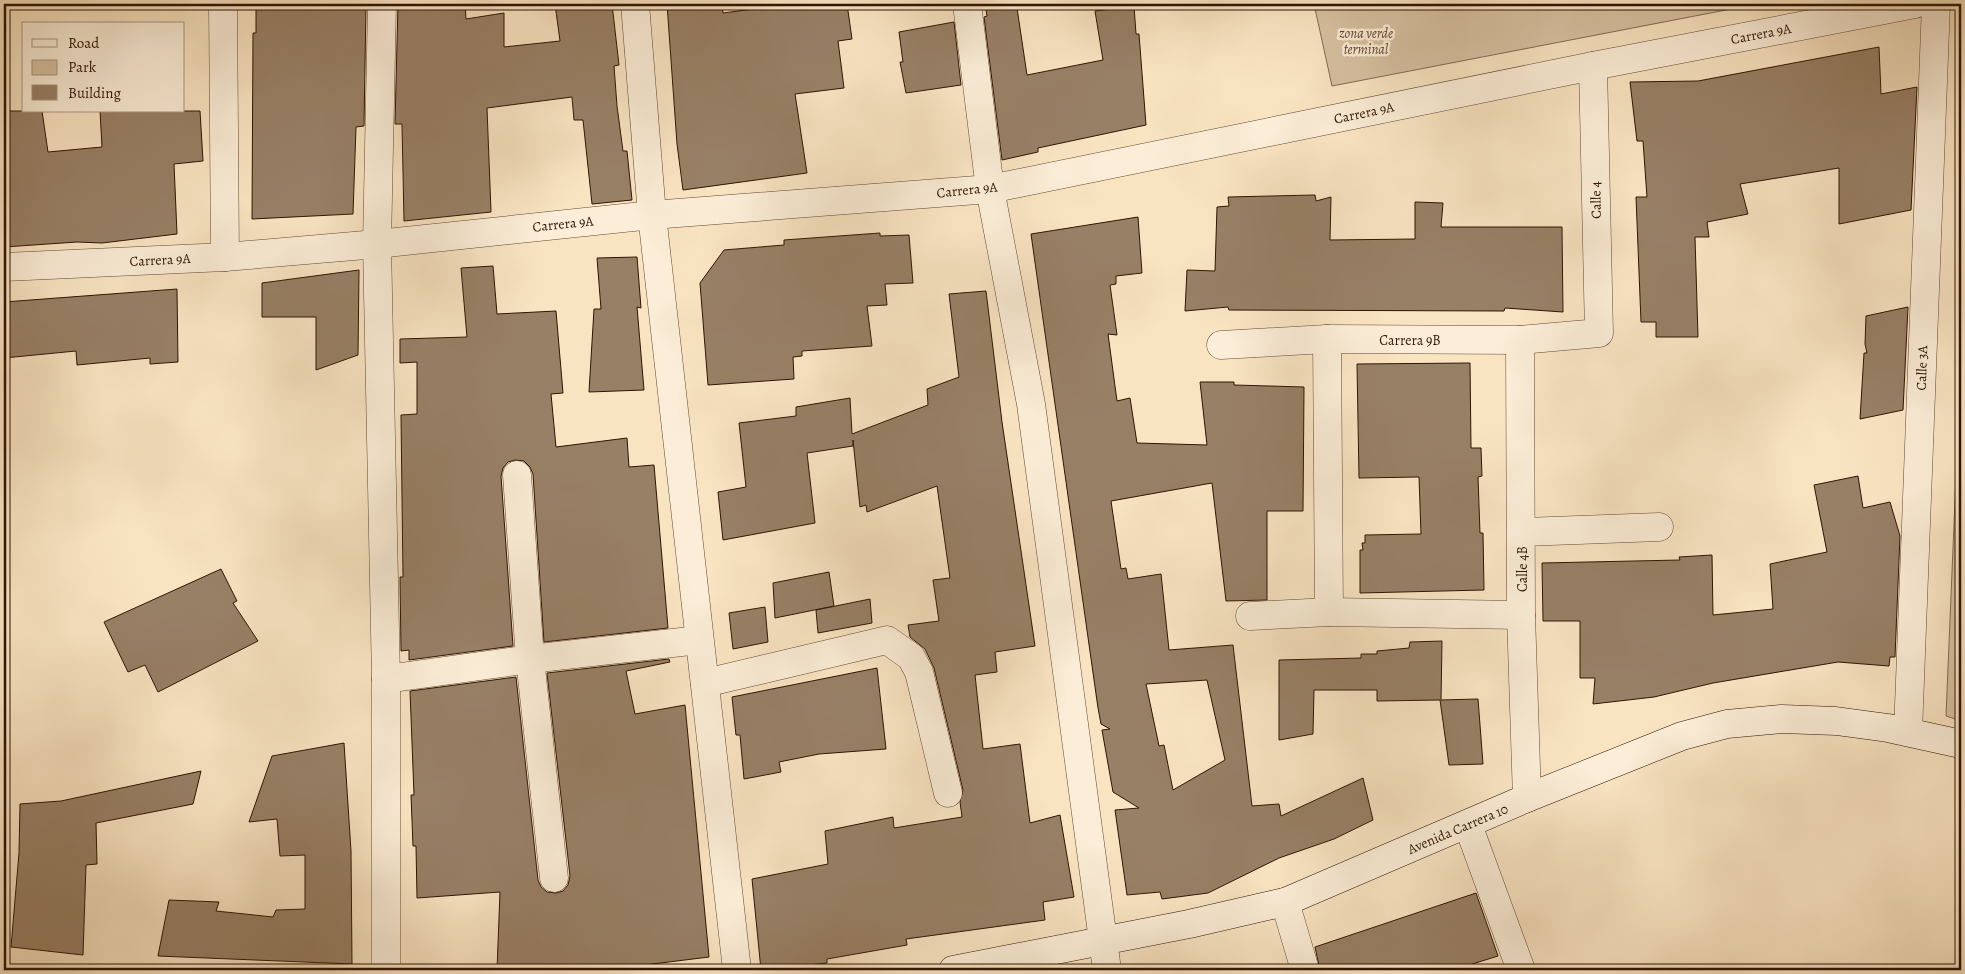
<svg xmlns="http://www.w3.org/2000/svg" width="1965" height="974" font-family="Alegreya,serif">
  <rect width="100%" height="100%" fill="#f9e4c2"/>
  <filter id="stains"><feTurbulence type="fractalNoise" baseFrequency=".004" numOctaves="4"/><feColorMatrix values="0 0 0 0 .2 0 0 0 0 .09 0 0 0 0 .02 0 0 0 .5 -.17"/></filter>
  <radialGradient id="worn" r=".72"><stop offset=".6" stop-color="#630" stop-opacity="0"/><stop offset="1" stop-color="#630" stop-opacity=".3"/></radialGradient>
  <g fill="#d7c1a2" stroke="#836a52">
    <path d="M1314 4H1757L1332 86Z"/>
    <path d="M1961 356V721L1946 716Z"/>
  </g>
  <g fill="#988066" stroke="#2f1403" fill-rule="evenodd">
    <path d="M256 4H366L364 126 356 127 353 214 252 219 253 33H256Z"/>
    <path d="M398 4H465L466 19 504 13V47L560 41 555 4H612L619 65 614 66 617 106 623 151H627L632 200 592 204 583 120H574L572 97 487 108 491 212 404 221 402 124H395Z"/>
    <path d="M667 4H722L723 13 792 4H847L852 39 838 41 844 88 795 94 807 173 683 190 677 144Z"/>
    <path d="M985 4H1013L1014 8H1017L1027 75 1103 60 1095 11 1134 6 1136 34H1139L1146 125 1038 148V152L1002 160 984 17 987 16Z"/>
    <path d="M954 22 961 85 906 93 900 62H903L899 32Z"/>
    <path d="M1879 47 1881 94 1917 87 1911 210 1839 224V168L1740 184 1748 214 1707 222 1709 237H1695L1698 337H1656V322H1641L1636 197H1647L1643 141H1637L1630 82 1698 81Z"/>
    <path d="M4 111H42L48 152 102 147 100 111H200L203 161 174 164 177 234 102 243 77 242 4 247Z"/>
    <path d="M1315 195 1316 201 1331 197 1330 240 1415 239V202L1443 203 1441 227H1562L1563 312 1505 308 1504 311 1229 310 1228 307 1185 311 1187 270 1215 271 1217 207 1229 206 1228 197Z"/>
    <path d="M1138 217 1142 273 1116 276V284L1110 285 1117 335 1108 334 1117 401 1130 398 1137 443 1207 445 1200 382H1234V385L1304 387 1303 511H1267V600L1226 601 1212 483 1111 501 1121 569 1126 568 1128 579 1161 574 1169 650 1233 645 1252 806 1279 804 1281 816 1363 778 1373 820 1334 839 1279 858 1208 893 1162 899 1160 892 1127 895 1115 810 1139 808 1113 792 1102 730 1110 729 1101 724 1098 708 1031 234ZM1207 680 1225 760 1173 790 1164 745 1159 746 1146 684Z"/>
    <path d="M880 233V236L909 235 913 283 885 284 887 305 867 306 872 346 802 351V356L793 357 794 379 708 385 700 283 724 250 784 245V240Z"/>
    <path d="M637 257 641 308 637 307 644 390 589 392 594 309H601L597 258Z"/>
    <path d="M493 266 497 314 556 311 563 393 551 394 556 447 627 438 629 467 654 465 668 628 544 642 533 474 530 467 524 461 515 460 508 462 503 468 501 476 513 646 409 660V650L401 651 400 577H403L401 415 417 414V362L400 363V339L467 337 461 268Z"/>
    <path d="M359 270 358 355 316 370V317H262V283Z"/>
    <path d="M177 289 178 362 150 364V358L77 365 76 351 4 358V302Z"/>
    <path d="M986 291 1002 422 1035 646 995 652 997 672 975 675 983 749 1020 744 1030 823 1060 815 1074 897 1043 902 1045 920 906 939 907 945 827 959V963L761 970 752 879 828 864 825 831 893 817 894 828 962 817 960 802 963 790 934 668 925 649 910 637 908 625 939 621 933 580 950 578 937 486 867 512 866 505 860 507 853 440V446L807 453 815 523 723 540 718 492 746 487 739 423 796 416V407L850 398 852 434 928 405 927 389 959 377 949 294Z"/>
    <path d="M1908 307 1903 410 1860 419 1864 353H1867L1865 344 1866 316Z"/>
    <path d="M1470 363 1471 448H1481L1482 476 1478 477 1480 533H1483L1484 590 1360 593V550H1363L1362 543H1365V535L1421 534 1419 477 1359 478 1357 364Z"/>
    <path d="M1858 476 1863 508 1890 502 1900 536 1895 657H1890L1889 666 1838 662 1713 683 1654 697 1593 704 1595 678H1580V621H1543L1542 563 1680 560 1679 557 1712 555 1713 615 1773 609 1770 564 1827 552 1814 485Z"/>
    <path d="M221 569 237 601 233 603 258 641 158 692 145 665 128 672 104 622Z"/>
    <path d="M829 572 834 606 775 618 773 583Z"/>
    <path d="M870 599 872 623 818 633 816 610Z"/>
    <path d="M765 607 768 642 733 649 729 613Z"/>
    <path d="M1442 641 1441 700 1478 699 1483 764 1449 765 1440 700 1377 701V690H1314L1313 734 1279 740V660L1361 658V654H1377V651L1409 648 1410 642Z"/>
    <path d="M669 659 670 662 626 671 635 714 685 705 709 957 604 970H497L500 892 417 898 416 846H413L411 795H414L410 691 516 677 538 880 541 887 547 892 556 893 563 891 568 885 570 876 547 673Z"/>
    <path d="M877 668 886 749 819 754 779 762 781 772 744 779 740 735H736L732 697Z"/>
    <path d="M344 743 351 851 352 964 158 956 169 900 219 902 216 911 273 917 276 910 305 909V855L280 856 277 819 249 822 272 756Z"/>
    <path d="M201 771 193 804 96 823 97 864 86 865 83 955 11 947 19 853 20 804 61 801Z"/>
    <path d="M1476 893 1498 956 1453 970H1320L1315 947Z"/>
  </g>
  <g fill="none" stroke-linecap="round" stroke-linejoin="round">
    <defs>
      <g id="minor">
        <path d="M223 4 225 257"/>
        <path d="M382 4 377 244 386 679V970"/>
        <path d="M635 4 652 215 737 970"/>
        <path d="M967 4 990 189 1031 404 1107 970"/>
        <path d="M4 267 225 257 377 244 652 215 990 189 1593 66 1915 4"/>
        <path d="M1327 339 1329 612"/>
        <path d="M1520 340 1521 615 1527 798"/>
        <path d="M1221 345 1327 339 1520 340 1599 333 1593 66"/>
        <path d="M517 475 530 659 554 878"/>
        <path d="M1522 532 1659 527"/>
        <path d="M1250 616 1329 612 1521 615"/>
        <path d="M386 679 530 659 699 640"/>
        <path d="M705 683 887 640 911 657 919 672 948 793"/>
        <path d="M1908 732 1936 4"/>
        <path d="M1468 825 1521 970"/>
        <path d="M1285 902 1305 970"/>
      </g>
      <path id="secondary" d="M953 970 1189 924 1285 902 1527 798 1682 736 1727 724 1782 719 1836 721 1888 728 1961 744"/>
    </defs>
    <use href="#minor" stroke="#624833" stroke-width="29"/>
    <use href="#secondary" stroke="#2f1403" stroke-width="29"/>
    <use href="#minor" stroke="#fbedd7" stroke-width="28"/>
    <use href="#secondary" stroke="#fbedd7" stroke-width="28"/>
  </g>
  <g text-anchor="middle" dominant-baseline="central" stroke-width="5" stroke-linejoin="round" paint-order="stroke">
    <g font-size="14" font-style="italic" fill="#614833" stroke="#fbedd7">
      <text x="1366" y="33">zona verde<tspan x="1366" dy="16">terminal</tspan></text>
    </g>
    <g font-size="14" fill="#2f1403" stroke="#fbedd7">
      <text transform="translate(1761 34) rotate(-11)">Carrera 9A</text>
      <text transform="translate(1364 113) rotate(-12)">Carrera 9A</text>
      <text transform="translate(967 190) rotate(-6)">Carrera 9A</text>
      <text transform="translate(1596 200) rotate(-91)">Calle 4</text>
      <text transform="translate(563 224) rotate(-6)">Carrera 9A</text>
      <text transform="translate(160 260) rotate(-3)">Carrera 9A</text>
      <text x="1410" y="340">Carrera 9B</text>
      <text transform="translate(1922 368) rotate(-88)">Calle 3A</text>
      <text transform="translate(1522 569) rotate(-90)">Calle 4B</text>
      <text transform="translate(1458 829) rotate(-23)">Avenida Carrera 10</text>
    </g>
  </g>
  <rect width="1965" height="974" fill="none" stroke="#f9e4c2" stroke-width="20"/>
  <rect x="5" y="5" width="1955" height="964" fill="none" stroke="#2f1403" stroke-width="2.5"/>
  <rect x="10" y="10" width="1945" height="954" fill="none" stroke="#2f1403"/>
  <rect x="22" y="22" width="162" height="90" fill="#fbedd7" stroke="#a99682"/>
  <rect x="32" y="39" width="25" height="8" fill="#fbedd7" stroke="#a99682"/>
  <text x="68" y="48" font-size="15" fill="#2f1403">Road</text>
  <rect x="32" y="60" width="25" height="15" fill="#d7c1a2" stroke="#a99682"/>
  <text x="68" y="72" font-size="15" fill="#2f1403">Park</text>
  <rect x="32" y="85" width="25" height="15" fill="#988066" stroke="#a99682"/>
  <text x="68" y="98" font-size="15" fill="#2f1403">Building</text>
  <rect width="100%" height="100%" filter="url(#stains)"/>
  <rect width="100%" height="100%" fill="url(#worn)"/>
</svg>
